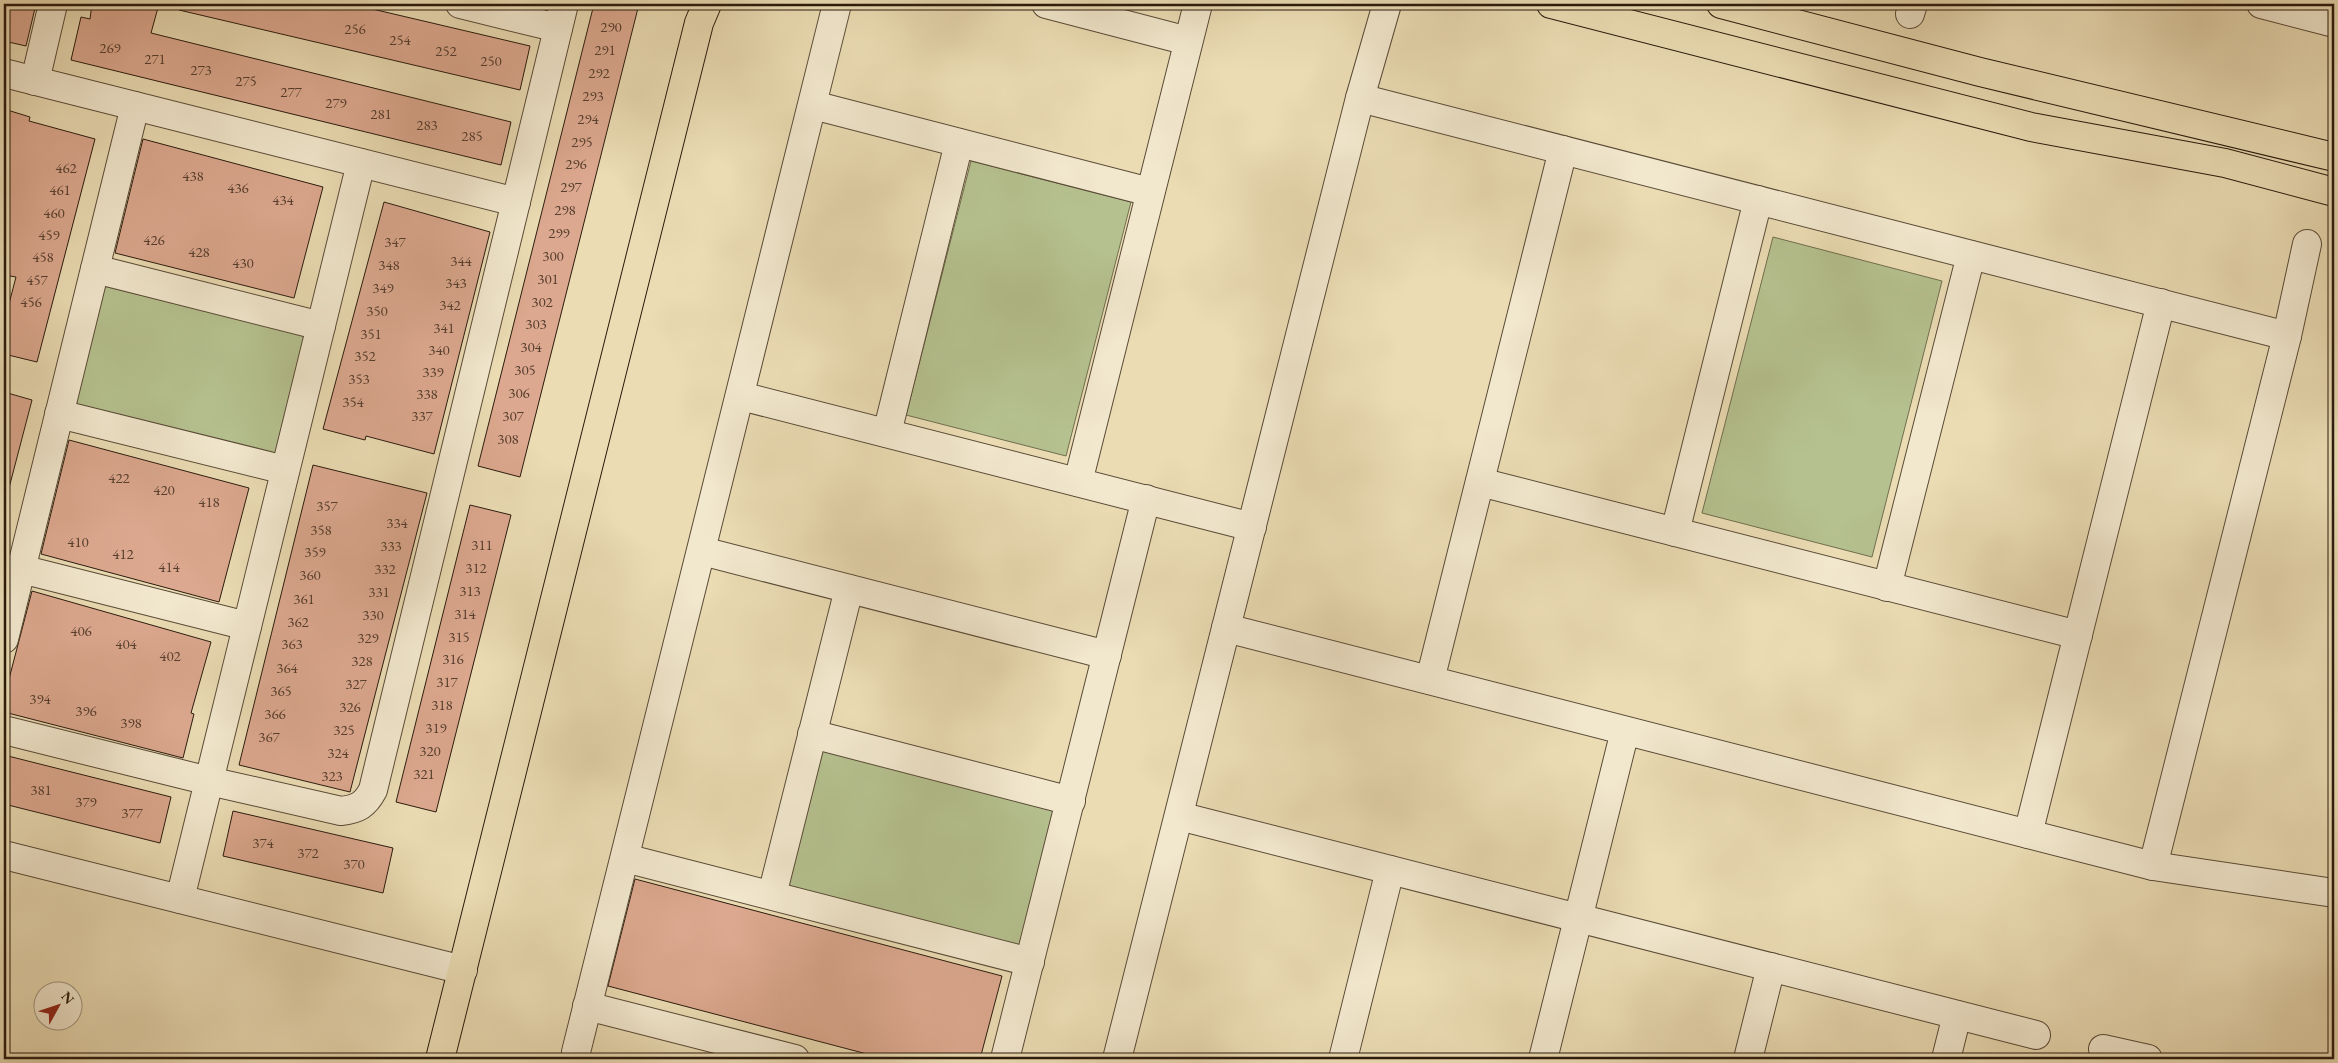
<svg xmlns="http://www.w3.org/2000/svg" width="2338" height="1063" font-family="'EB Garamond',serif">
  <rect width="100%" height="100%" fill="#ebdcb4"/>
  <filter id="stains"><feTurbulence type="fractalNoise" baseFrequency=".004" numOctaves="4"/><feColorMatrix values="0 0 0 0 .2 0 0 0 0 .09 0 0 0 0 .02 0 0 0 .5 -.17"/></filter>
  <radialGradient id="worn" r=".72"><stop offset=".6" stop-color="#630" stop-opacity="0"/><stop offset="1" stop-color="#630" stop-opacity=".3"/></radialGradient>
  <g fill="#b5c18f" stroke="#706e4e">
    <path d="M971 161 1131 202 1066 456 906 415Z"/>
    <path d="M1773 237 1942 281 1872 557 1702 513Z"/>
    <path d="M104 286 306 336 277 456 74 406Z"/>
    <path d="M819 746 1056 809 1020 949 783 886Z"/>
  </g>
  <g fill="#dca88f" stroke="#2a1b0d">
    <path d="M4 4H36L26 46 4 41Z"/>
    <path d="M92 4H159L151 33 511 122 501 165 71 60 81 17 90 19Z"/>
    <path d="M180 4H351L530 46 520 90 179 10Z"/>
    <path d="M594 4H639L520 477 478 466Z"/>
    <path d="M4 109 30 117 29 121 95 139 37 362 4 354V323L16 277 4 275Z"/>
    <path d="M143 139 323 187 294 298 115 253Z"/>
    <path d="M384 202 490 232 434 454 366 436 365 440 323 429Z"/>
    <path d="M4 392 32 400 9 488 4 487Z"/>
    <path d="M69 440 249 488 219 602 41 554Z"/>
    <path d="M313 465 427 493 350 792 239 765Z"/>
    <path d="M470 505 511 515 436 812 396 802Z"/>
    <path d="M32 591 211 642 191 713 194 714 183 758 4 712V698Z"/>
    <path d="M4 755 171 797 160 843 4 804Z"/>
    <path d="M233 811 393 848 383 893 223 856Z"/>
    <path d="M635 879 1002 976 980 1059H886L608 986Z"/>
  </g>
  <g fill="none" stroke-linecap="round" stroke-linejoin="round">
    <defs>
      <g id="minor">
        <path d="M460 4 558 28"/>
        <path d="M1046 4 1188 41"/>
        <path d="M2261 4 2334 23"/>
        <path d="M1910 14 1913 4"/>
        <path d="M4 73 516 202"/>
        <path d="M35 81 53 4"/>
        <path d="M1360 98 2287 336"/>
        <path d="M813 105 1150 192"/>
        <path d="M95 269 321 326"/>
        <path d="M741 396 1252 527"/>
        <path d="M59 414 285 470"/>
        <path d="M887 433 959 143"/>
        <path d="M1078 482 1198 4"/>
        <path d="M1480 482 2078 635"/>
        <path d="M1675 532 1758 200"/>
        <path d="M702 551 1107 655"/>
        <path d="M21 569 247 626"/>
        <path d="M1887 587 1971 255"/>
        <path d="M1226 628 2153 866 2334 893"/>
        <path d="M4 639 135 106"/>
        <path d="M1430 680 1563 150"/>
        <path d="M4 730 209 781 341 811C358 809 365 805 373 790L564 4"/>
        <path d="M812 734 1071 801"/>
        <path d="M1179 816 2036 1035"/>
        <path d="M2028 834 2161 303"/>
        <path d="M4 855 463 970"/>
        <path d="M625 858 1030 962"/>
        <path d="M2153 866 2287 336 2307 244"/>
        <path d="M772 895 849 589"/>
        <path d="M180 899 361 163"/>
        <path d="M587 1006 795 1059"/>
        <path d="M2103 1049 2148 1059"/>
        <path d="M576 1052 837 4"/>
        <path d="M1005 1059 1146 499"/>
        <path d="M1117 1059 1360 98 1387 4"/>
        <path d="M1343 1059 1390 870"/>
        <path d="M1543 1059 1625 731"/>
        <path d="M1748 1059 1771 967"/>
        <path d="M1946 1059 1957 1015"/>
      </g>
      <g id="major">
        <path d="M1551 4 2031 127 2225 163 2334 192"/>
        <path d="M1721 4 1980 72 2334 157"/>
        <path d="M440 1059 699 23 707 4"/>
      </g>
    </defs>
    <use href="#minor" stroke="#5a4b37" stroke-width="30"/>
    <use href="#major" stroke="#2a1b0d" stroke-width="30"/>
    <use href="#minor" stroke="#f2e8ce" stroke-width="28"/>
    <use href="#major" stroke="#ebdcb4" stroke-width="28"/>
  </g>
  <g text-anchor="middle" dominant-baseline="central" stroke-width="4" stroke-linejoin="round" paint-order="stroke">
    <g font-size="15" fill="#563e2e">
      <text x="611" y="26">290</text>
      <text x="355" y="28">256</text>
      <text x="400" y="39">254</text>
      <text x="110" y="47">269</text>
      <text x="605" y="49">291</text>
      <text x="446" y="50">252</text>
      <text x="155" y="58">271</text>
      <text x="491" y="60">250</text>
      <text x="201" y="69">273</text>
      <text x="599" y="72">292</text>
      <text x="246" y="80">275</text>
      <text x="291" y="91">277</text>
      <text x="593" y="95">293</text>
      <text x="336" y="102">279</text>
      <text x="381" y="113">281</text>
      <text x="588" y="118">294</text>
      <text x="427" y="124">283</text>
      <text x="472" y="135">285</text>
      <text x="582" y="141">295</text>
      <text x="576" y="163">296</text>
      <text x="66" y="167">462</text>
      <text x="193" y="175">438</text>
      <text x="571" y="186">297</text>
      <text x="238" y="187">436</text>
      <text x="60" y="189">461</text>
      <text x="283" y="199">434</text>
      <text x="565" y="209">298</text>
      <text x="54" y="212">460</text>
      <text x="559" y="232">299</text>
      <text x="49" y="234">459</text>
      <text x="154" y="239">426</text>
      <text x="395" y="241">347</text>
      <text x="199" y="251">428</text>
      <text x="553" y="255">300</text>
      <text x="43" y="256">458</text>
      <text x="461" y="260">344</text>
      <text x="243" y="262">430</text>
      <text x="389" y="264">348</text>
      <text x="548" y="278">301</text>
      <text x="37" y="279">457</text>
      <text x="456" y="282">343</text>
      <text x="383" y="287">349</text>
      <text x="31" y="301">456</text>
      <text x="542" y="301">302</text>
      <text x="450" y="304">342</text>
      <text x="377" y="310">350</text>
      <text x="536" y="323">303</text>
      <text x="444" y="327">341</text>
      <text x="371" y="333">351</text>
      <text x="531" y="346">304</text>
      <text x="439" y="349">340</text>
      <text x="365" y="355">352</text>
      <text x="525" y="369">305</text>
      <text x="433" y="371">339</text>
      <text x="359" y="378">353</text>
      <text x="519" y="392">306</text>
      <text x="427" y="393">338</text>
      <text x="353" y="401">354</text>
      <text x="422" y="415">337</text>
      <text x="513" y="415">307</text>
      <text x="508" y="438">308</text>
      <text x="119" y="477">422</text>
      <text x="164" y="489">420</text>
      <text x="209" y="501">418</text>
      <text x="327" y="505">357</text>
      <text x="397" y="522">334</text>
      <text x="321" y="529">358</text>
      <text x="78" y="541">410</text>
      <text x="482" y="544">311</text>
      <text x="391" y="545">333</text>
      <text x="315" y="551">359</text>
      <text x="123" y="553">412</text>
      <text x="169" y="566">414</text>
      <text x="476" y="567">312</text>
      <text x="385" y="568">332</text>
      <text x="310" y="574">360</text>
      <text x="470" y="590">313</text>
      <text x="379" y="591">331</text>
      <text x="304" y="598">361</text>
      <text x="465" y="613">314</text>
      <text x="373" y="614">330</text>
      <text x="298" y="621">362</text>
      <text x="81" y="630">406</text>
      <text x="459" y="636">315</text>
      <text x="368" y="637">329</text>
      <text x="126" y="643">404</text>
      <text x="292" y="643">363</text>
      <text x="170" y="655">402</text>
      <text x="453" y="658">316</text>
      <text x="362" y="660">328</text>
      <text x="287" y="667">364</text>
      <text x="447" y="681">317</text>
      <text x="356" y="683">327</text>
      <text x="281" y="690">365</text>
      <text x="40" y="698">394</text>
      <text x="442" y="704">318</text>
      <text x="350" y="706">326</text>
      <text x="86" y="710">396</text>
      <text x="275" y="713">366</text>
      <text x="131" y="722">398</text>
      <text x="436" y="727">319</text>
      <text x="344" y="729">325</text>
      <text x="269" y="736">367</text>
      <text x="430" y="750">320</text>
      <text x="338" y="752">324</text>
      <text x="424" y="773">321</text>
      <text x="332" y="775">323</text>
      <text x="41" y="789">381</text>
      <text x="86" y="801">379</text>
      <text x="132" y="812">377</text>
      <text x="263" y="842">374</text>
      <text x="308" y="852">372</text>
      <text x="354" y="863">370</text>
    </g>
  </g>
  <rect width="2338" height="1063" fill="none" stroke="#ebdcb4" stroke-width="20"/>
  <rect x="5" y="5" width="2328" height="1053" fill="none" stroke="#2a1b0d" stroke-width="2.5"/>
  <rect x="10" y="10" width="2318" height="1043" fill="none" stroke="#2a1b0d"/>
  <g transform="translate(58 1006) rotate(50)"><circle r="24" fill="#f2e8ce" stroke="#a29681"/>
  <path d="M0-4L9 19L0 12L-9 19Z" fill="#8f2418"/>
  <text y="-8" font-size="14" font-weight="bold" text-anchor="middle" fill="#2a1b0d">N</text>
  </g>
  <rect width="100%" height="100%" filter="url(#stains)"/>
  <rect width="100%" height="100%" fill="url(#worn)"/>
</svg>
